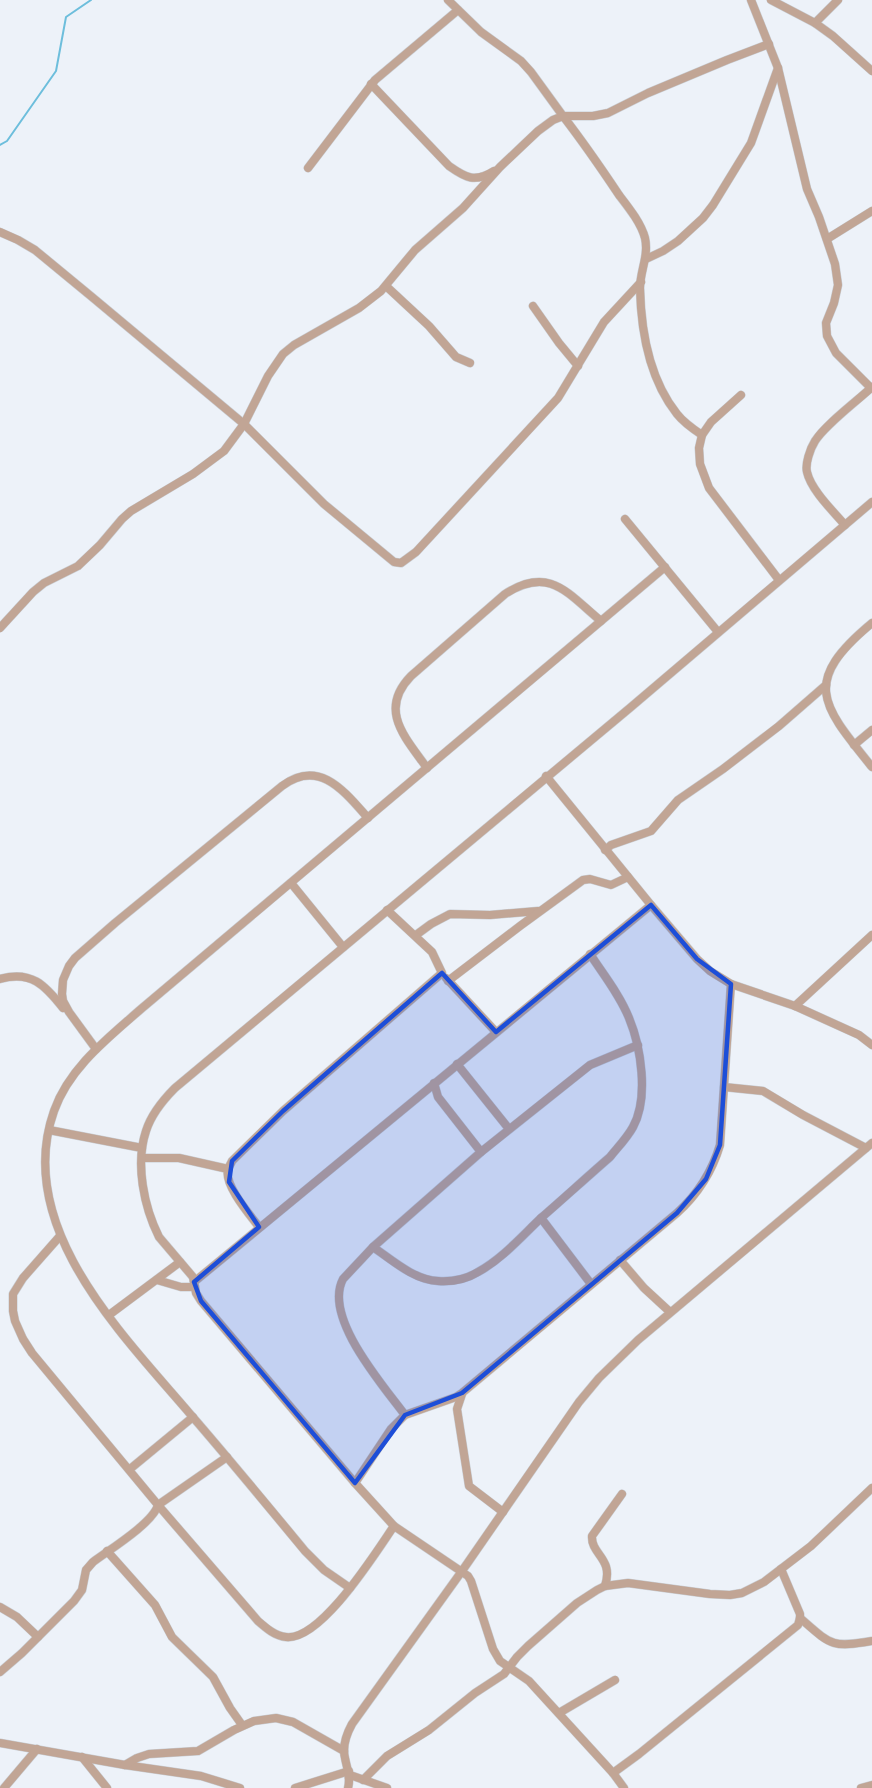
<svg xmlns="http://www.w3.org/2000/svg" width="872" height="1788" font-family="'Playfair Display',serif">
  <rect width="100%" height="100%" fill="#edf2f9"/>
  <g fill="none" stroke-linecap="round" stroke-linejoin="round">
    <path stroke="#6dbedc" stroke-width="2" d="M0 145 7 141 56 71 66 17 91 0"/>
    <defs>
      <g id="minor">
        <path d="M448 0 481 32 521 61 531 72 563 116H593L608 113 648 93 727 60 769 44"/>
        <path d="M751 0 778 68 807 189 819 217 835 264 838 285 834 303 826 323 827 336 836 353 871 388"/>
        <path d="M771 0 815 23 833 36 872 71"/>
        <path d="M815 23 838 0"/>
        <path d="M371 84 449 166C466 178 475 183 494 171"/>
        <path d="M308 168 375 80 458 10"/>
        <path d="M0 232 18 240 35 250 92 297 244 424 324 504 394 562 401 563 416 552 558 398 604 322 641 282"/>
        <path d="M827 239 872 211"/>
        <path d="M646 259 663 251 678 241 703 218 713 205 751 143 778 68"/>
        <path d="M386 286 429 326 456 357 470 363"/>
        <path d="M533 306 559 343 578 366"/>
        <path d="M741 395 711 422 702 435 699 448 700 464 709 488 779 580"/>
        <path d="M625 519 718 632"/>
        <path d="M845 525C833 511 811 490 807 472 805 464 810 449 815 441 826 424 856 402 872 387"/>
        <path d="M872 623C801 682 821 704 872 767"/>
        <path d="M0 628 33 592 44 583 78 566 100 545 122 519 131 511 193 474 224 451 244 424 268 376 283 354 294 345 359 308 381 291 415 250 463 208 500 167 538 131 553 120 563 116C583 142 601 168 619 195 629 208 641 223 645 238 649 256 640 271 640 288 641 332 650 380 677 414 684 423 693 429 702 435"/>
        <path d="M854 745 872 730"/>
        <path d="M427 768C405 737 378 710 411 676L505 594C550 565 568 594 601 621"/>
        <path d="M546 776 651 905 697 959 710 971 731 984 795 1006 859 1035 872 1045"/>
        <path d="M605 850 611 845 651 831 678 800 723 769 779 726 826 685"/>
        <path d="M291 883 343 947"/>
        <path d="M416 935 431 924 450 914 490 915 538 911"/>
        <path d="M446 978 496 1032"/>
        <path d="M0 979C31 970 45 985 63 1008"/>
        <path d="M448 981 520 926 583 880 590 879 611 885 628 877"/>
        <path d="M795 1006 872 935"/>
        <path d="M96 1049 69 1012 63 1001 62 994 63 980 69 966 75 958 115 923 282 786C319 758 344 791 368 818"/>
        <path d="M457 1064 509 1129"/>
        <path d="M434 1083 438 1097 481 1152"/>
        <path d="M724 1087 763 1091 803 1115 866 1148"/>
        <path d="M49 1130 142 1148"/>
        <path d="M142 1158H179L228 1169"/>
        <path d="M541 1218 591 1284"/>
        <path d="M259 1227C250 1215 224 1185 228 1170 228 1167 231 1164 232 1161L283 1111 442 973 432 952 387 910"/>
        <path d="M60 1236 23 1278 13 1294V1311L15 1321 23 1339 32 1353 158 1505 258 1621C266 1628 275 1636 286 1637 321 1641 376 1552 394 1526"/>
        <path d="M373 1247C392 1260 414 1280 438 1281 453 1282 465 1280 478 1272 502 1259 521 1237 541 1218 564 1198 587 1177 610 1157 618 1147 627 1138 633 1127 649 1098 641 1047 629 1018 620 995 603 974 590 954"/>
        <path d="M620 1260 644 1288 670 1312"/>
        <path d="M157 1280 181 1287H195"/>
        <path d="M194 1282 651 905"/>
        <path d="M109 1315 180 1262"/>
        <path d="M462 1394 457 1409 469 1486 503 1512"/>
        <path d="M405 1415C382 1384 323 1317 343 1279L373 1247 481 1152 590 1065 638 1045"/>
        <path d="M130 1469 193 1417"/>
        <path d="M355 1483 391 1429 405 1415 456 1397 462 1393 677 1213C698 1194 712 1172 720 1145L731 984"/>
        <path d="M107 1551 155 1605 172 1637 213 1677 230 1708 242 1725"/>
        <path d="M605 1586C614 1558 591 1555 592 1536L622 1494"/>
        <path d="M350 1588 324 1570 305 1551C267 1505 230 1460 191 1415 123 1335 13 1227 54 1111 69 1068 108 1038 141 1009L665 567"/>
        <path d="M0 1607 17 1617 38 1637"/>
        <path d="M800 1618C831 1645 831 1648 872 1641"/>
        <path d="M0 1672 22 1653 74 1601 82 1590 86 1570 93 1562C109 1550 153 1523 158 1505L227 1457"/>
        <path d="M559 1713 615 1680"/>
        <path d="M0 1743 125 1765 201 1776 240 1788"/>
        <path d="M82 1757 107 1788"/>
        <path d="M125 1765 137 1758 149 1754 198 1751 234 1730 254 1721 276 1718 293 1722 344 1751"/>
        <path d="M613 1773 639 1754 798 1625 800 1618V1614L781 1569"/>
        <path d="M350 1775 387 1788"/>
        <path d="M363 1780 387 1756 429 1730 475 1693 504 1674 517 1657 528 1646 577 1603 597 1590 605 1586 628 1583 710 1594 730 1595 742 1593 764 1582 811 1546 872 1488"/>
        <path d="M4 1788 37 1749"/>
        <path d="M295 1788 349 1771"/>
        <path d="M348 1788C351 1777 347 1769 345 1758 342 1746 346 1735 352 1724L462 1571 579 1402 599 1378 638 1340 872 1143"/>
        <path d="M624 1788 613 1773 529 1681 500 1661 493 1649 471 1581 468 1576 394 1526 355 1483 201 1301 196 1293 193 1277 159 1237C144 1207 135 1164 146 1131 151 1115 163 1100 175 1088L631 707 872 502"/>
        <path d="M861 1788 872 1785"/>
      </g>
    </defs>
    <use href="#minor" stroke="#c9ced4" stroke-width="9"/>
    <use href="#minor" stroke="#c1a595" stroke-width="8"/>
  </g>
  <path fill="#1d4ed8" fill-opacity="0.2" stroke="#1d4ed8" stroke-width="4.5" stroke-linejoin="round" d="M651 905 697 959 731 984 720 1145 706 1179 677 1213 462 1393 405 1415 355 1483 201 1301 194 1282 259 1227 229 1182 232 1161 283 1111 442 973 496 1032Z"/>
</svg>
